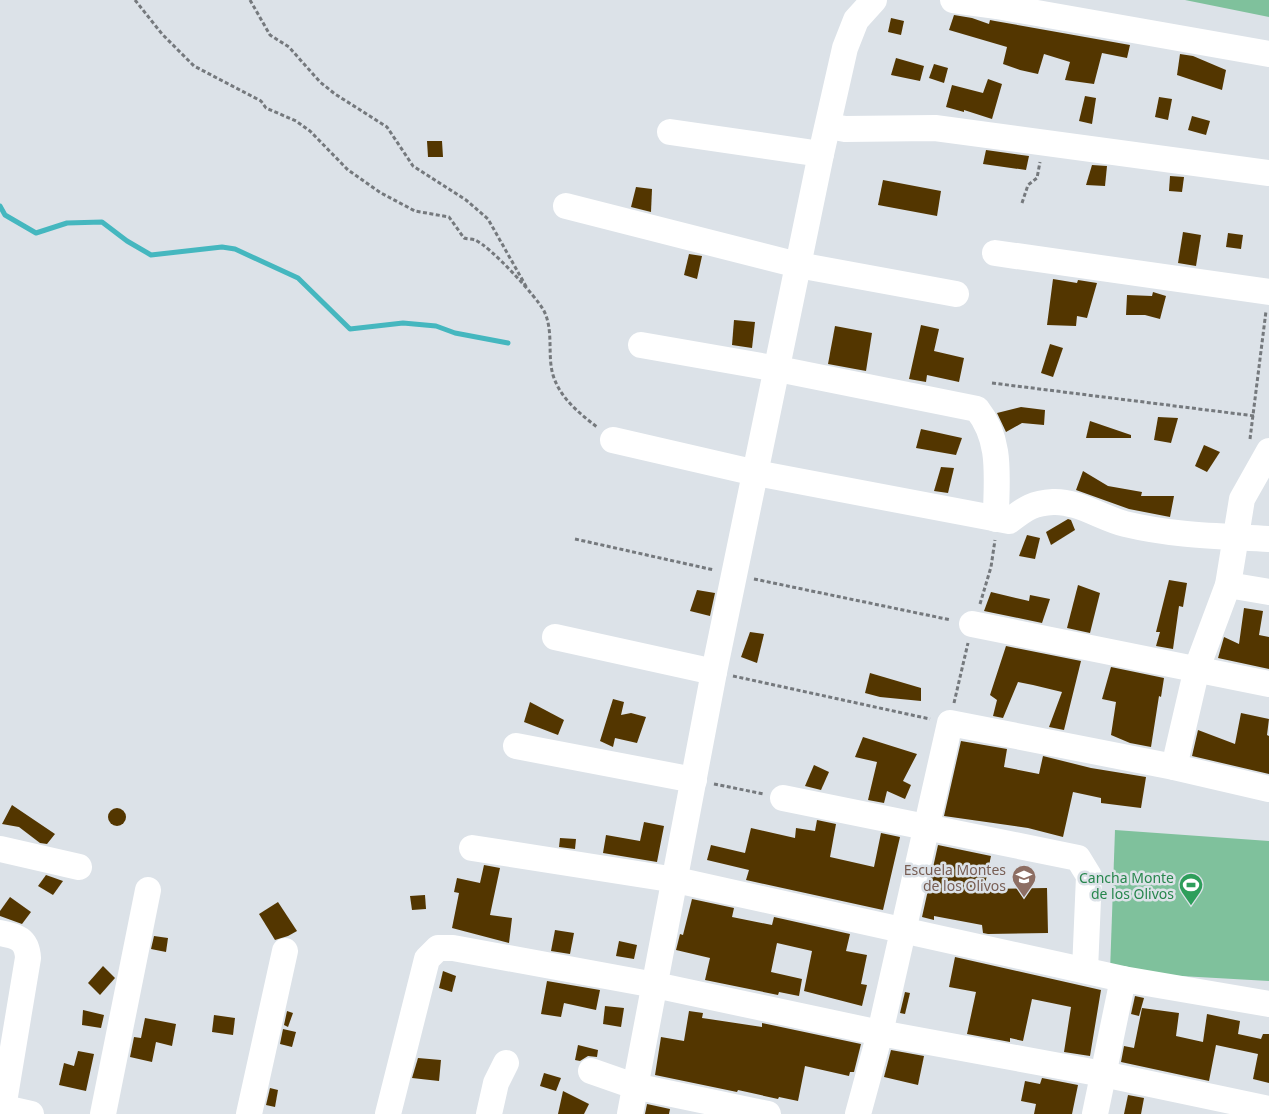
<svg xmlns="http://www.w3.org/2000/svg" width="1269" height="1114" font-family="'Noto Sans',sans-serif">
  <rect width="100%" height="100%" fill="#dce2e8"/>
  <g fill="#7fc19c">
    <path d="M1185 0H1269V17Z"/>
    <path d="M1115 830 1269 841V981L1110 972Z"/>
  </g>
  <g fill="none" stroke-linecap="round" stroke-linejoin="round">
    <path stroke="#45b7bf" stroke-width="5" d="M0 206 5 215 36 233 67 223 102 222 127 241 151 255 222 247 235 249 298 278 350 329 403 323 436 326 455 333 508 343"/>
  </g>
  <g fill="#533600">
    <path d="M954 15 972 18 989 24 990 20 995 21 1130 45 1127 58 1102 53 1094 84 1065 80 1070 62 1044 54 1038 74 1020 70 1003 64 1007 47 949 30Z"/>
    <path d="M891 18 904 21 901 35 888 32Z"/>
    <path d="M1180 54 1193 56 1226 70 1222 90 1177 75Z"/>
    <path d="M896 58 924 66 920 81 891 75Z"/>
    <path d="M934 64 948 68 944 83 929 78Z"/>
    <path d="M988 79 1002 84 992 119 964 110V112L946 107 952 85 983 93Z"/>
    <path d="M1085 96 1096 98 1092 124 1079 121Z"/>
    <path d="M1159 97 1172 99 1168 120 1155 117Z"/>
    <path d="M1192 116 1210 121 1206 135 1188 130Z"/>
    <path d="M427 141H442L443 157H428Z"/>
    <path d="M986 150 1029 156 1026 170 983 164Z"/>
    <path d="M1092 165 1107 166 1105 186 1086 185Z"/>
    <path d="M1170 176 1184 177 1182 192 1169 191Z"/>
    <path d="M883 180 941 191 937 216 878 205Z"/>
    <path d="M636 187 652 189 651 212 631 207Z"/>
    <path d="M1183 232 1201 235 1196 266 1178 263Z"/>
    <path d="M1228 233 1243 235 1241 249 1226 247Z"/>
    <path d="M689 254 702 256 697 279 684 275Z"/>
    <path d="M1053 279 1077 283 1078 280 1097 283 1087 318 1077 316 1076 326 1047 325Z"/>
    <path d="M1153 292 1166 296 1160 319 1145 315H1126L1127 295 1152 296Z"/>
    <path d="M734 320 755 322 752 348 732 345Z"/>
    <path d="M921 325 939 329 934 351 964 358 959 382 927 375 926 382 909 379Z"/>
    <path d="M835 326 872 333 866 371 828 364Z"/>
    <path d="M1050 344 1063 348 1053 377 1041 373Z"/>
    <path d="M1021 407 1045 410 1044 425 1022 423 1006 432 997 413Z"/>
    <path d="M1158 417 1178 418 1171 443 1154 440Z"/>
    <path d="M1090 421 1131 435V438H1086Z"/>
    <path d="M921 429 962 438 956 455 916 448Z"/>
    <path d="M1204 445 1220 452 1207 472 1195 466Z"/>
    <path d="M941 467 954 468 948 493 934 491Z"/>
    <path d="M1083 471 1108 486 1142 492 1141 496H1174L1170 517 1129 509 1076 490Z"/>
    <path d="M1068 519 1071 520 1075 530 1051 545 1046 532Z"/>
    <path d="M1027 535 1040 538 1035 559 1019 556Z"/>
    <path d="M1169 580 1187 583 1183 607 1179 606 1173 649 1156 646 1160 632H1156Z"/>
    <path d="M1078 585 1100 593 1090 633 1067 628Z"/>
    <path d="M697 590 715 593 710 616 690 611Z"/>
    <path d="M991 592 1029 601 1030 595 1050 599 1042 623 984 611Z"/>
    <path d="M1244 608 1263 611 1259 635 1269 637V669L1218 658 1224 637 1239 644Z"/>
    <path d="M750 632 764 634 757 663 741 657Z"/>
    <path d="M1006 646 1081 661 1064 730 1049 727 1062 692 1033 685 1018 682 1003 718 993 716 997 700 990 695Z"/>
    <path d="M1111 667 1164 678 1161 697 1159 696 1151 747 1130 743 1111 735 1116 702 1102 699Z"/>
    <path d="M870 673 921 688V701L880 697 865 693Z"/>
    <path d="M613 699 624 702 621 715 631 713 646 717 637 743 615 738 613 747 600 741Z"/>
    <path d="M530 702 564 720 558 735 524 722Z"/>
    <path d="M1241 713 1269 719 1267 735 1269 736V774L1192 756 1198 730 1235 744Z"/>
    <path d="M863 737 917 754 903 781 911 785 905 799 887 791 884 803 868 800 877 762 855 757Z"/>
    <path d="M961 741 1007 749 1004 767 1039 774 1043 756 1091 768 1146 777 1141 808 1101 803V798L1073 792 1063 837 1028 828 944 816Z"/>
    <path d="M814 765 829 772 821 790 805 786Z"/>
    <path d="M12 805 55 834 47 844 40 843 19 827 2 824Z"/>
    <circle cx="117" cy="817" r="9"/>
    <path d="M817 820 836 824 830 857 874 867 881 833 900 837 883 910 746 880 749 870 707 860 711 845 745 853 751 828 795 838 796 828 815 831Z"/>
    <path d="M644 822 664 826 657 862 603 853 606 835 640 841Z"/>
    <path d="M560 838 576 839 575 849 559 847Z"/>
    <path d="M938 845 991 856 984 889 1047 888 1048 933 988 934 983 933 982 925 934 916V920L922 917Z"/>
    <path d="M484 865 500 868 490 915 512 918 509 943 452 928 459 893 454 892 457 878 480 883Z"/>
    <path d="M46 875 63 881 53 895 38 886Z"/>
    <path d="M425 895 426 909 412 910 410 896Z"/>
    <path d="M10 897 31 912 22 924 0 916V911Z"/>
    <path d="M692 899 734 908 732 917 772 925 774 917 850 934 846 951 867 955 861 984 867 985 862 1006 804 991 812 951 777 943 771 972 802 979 799 996 779 992 778 995 705 980 710 958 676 950 680 934 683 935Z"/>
    <path d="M278 902 297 931 288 936 275 940 259 914Z"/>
    <path d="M555 930 574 933 570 954 551 951Z"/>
    <path d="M154 936 168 938 166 952 151 949Z"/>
    <path d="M619 941 637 945 634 959 616 956Z"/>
    <path d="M955 957 1101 990 1090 1056 1064 1052 1071 1007 1032 999 1023 1041 1010 1038V1042L967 1034 976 992 949 987Z"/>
    <path d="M103 966 115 978 100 995 88 983Z"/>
    <path d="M443 971 456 976 452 992 439 988Z"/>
    <path d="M547 981 600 990 596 1010 564 1003 561 1017 541 1014Z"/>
    <path d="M905 992 910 993 905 1014 900 1013Z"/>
    <path d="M1135 996 1144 998 1139 1016 1131 1014Z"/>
    <path d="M605 1006 624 1008 621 1027 603 1024Z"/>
    <path d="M1142 1008 1179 1013 1176 1036 1203 1042 1207 1014 1240 1021 1238 1034 1261 1039 1263 1034H1269V1083L1253 1079 1258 1054 1216 1045 1209 1081 1121 1062 1124 1046 1134 1048Z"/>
    <path d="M83 1010 104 1015 101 1028 82 1025Z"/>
    <path d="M287 1011 293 1013 288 1027 284 1025Z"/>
    <path d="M689 1011 703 1013 702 1018 709 1019 762 1027V1023L861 1044 854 1072H850L849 1076 805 1066 798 1101 779 1097 778 1099 738 1090 737 1092 655 1075 661 1037 684 1041Z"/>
    <path d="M214 1015 235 1018 233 1035 212 1032Z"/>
    <path d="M145 1018 176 1024 172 1046 156 1042 152 1062 130 1057 134 1037 141 1038Z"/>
    <path d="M283 1029 296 1032 292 1047 280 1044Z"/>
    <path d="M578 1045 598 1050 597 1057 588 1056 580 1061 575 1060Z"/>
    <path d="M891 1050 924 1056 918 1085 884 1077Z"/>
    <path d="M78 1051 94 1054 86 1091 59 1085 64 1063 74 1066Z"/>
    <path d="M418 1058 441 1060 439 1081 412 1078Z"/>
    <path d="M544 1073 561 1078 556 1091 540 1086Z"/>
    <path d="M1042 1078 1078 1085 1072 1114H1034L1036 1104 1021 1101 1025 1081 1040 1084Z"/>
    <path d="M270 1088 278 1090 275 1107 266 1105Z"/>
    <path d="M563 1091 589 1104 584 1114H558Z"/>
    <path d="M1128 1095 1144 1098 1141 1114H1124Z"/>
    <path d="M647 1104 670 1109 669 1114H645Z"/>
  </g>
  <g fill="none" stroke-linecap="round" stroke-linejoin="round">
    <g stroke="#75797d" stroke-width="3" stroke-dasharray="4 2.5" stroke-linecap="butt">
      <path d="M135 0 162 34 194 66 261 101 266 108 296 121 310 131 348 170 381 193 415 211 449 217 464 238C467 239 472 239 475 240 490 246 537 297 544 311 554 331 547 355 553 375 560 398 579 413 597 427"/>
      <path d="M250 0 270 35 289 47 320 82 335 94 387 127 413 166 466 200 488 219 527 288"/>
      <path d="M1022 203 1028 185 1037 178 1040 162"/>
      <path d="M992 383 1255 416"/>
      <path d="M1250 439 1266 311"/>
      <path d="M575 539 714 570"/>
      <path d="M754 579 951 620"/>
      <path d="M980 604 991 567 995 540"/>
      <path d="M733 676 930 719"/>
      <path d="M954 703 968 643"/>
      <path d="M714 784 764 794"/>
    </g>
    <g stroke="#fff" stroke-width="26">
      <path d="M953 0 997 6 1269 54"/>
      <path d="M829 126 845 129 935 128 1269 173"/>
      <path d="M670 132 821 154"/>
      <path d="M566 206 798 265 956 294"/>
      <path d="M995 253 1269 292"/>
      <path d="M641 345 778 369 977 409C1003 442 996 479 996 519"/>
      <path d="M613 440 756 473 1009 521C1025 509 1032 503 1053 502 1078 501 1101 518 1125 524 1175 536 1219 536 1269 539"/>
      <path d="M1228 585 1269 592"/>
      <path d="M972 624 1269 684"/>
      <path d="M555 637 714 672"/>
      <path d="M516 746 694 780"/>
      <path d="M1174 767 1197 668 1228 585 1242 499 1269 451"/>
      <path d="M783 798 1078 858 1089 876 1085 970"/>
      <path d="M472 848 676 880 1123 979 1269 1004"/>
      <path d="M0 849 79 867"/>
      <path d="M0 933C17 936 27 939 28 958L2 1114"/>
      <path d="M591 1071 634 1086 768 1114"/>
      <path d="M0 1107 31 1114"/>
      <path d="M103 1114 148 890"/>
      <path d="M249 1114 285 951"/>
      <path d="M388 1114 427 959 438 948H453L655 985 880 1033 1103 1074 1269 1109"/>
      <path d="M489 1114 496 1083 506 1063"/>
      <path d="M630 1114 714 672 821 154 845 48 856 20 874 0"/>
      <path d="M858 1114 880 1033 950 723 1174 767 1269 789"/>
      <path d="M1095 1114 1123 979"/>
    </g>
  </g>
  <defs>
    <symbol id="school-pin" viewBox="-11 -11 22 30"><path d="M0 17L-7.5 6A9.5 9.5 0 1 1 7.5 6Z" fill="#8d6e63" stroke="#dce2e8"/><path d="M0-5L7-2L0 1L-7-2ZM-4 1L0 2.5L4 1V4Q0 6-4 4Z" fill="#fff"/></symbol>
    <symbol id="stadium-pin" viewBox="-11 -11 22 30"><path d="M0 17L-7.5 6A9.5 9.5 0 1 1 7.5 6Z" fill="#2e9e5b" stroke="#dce2e8"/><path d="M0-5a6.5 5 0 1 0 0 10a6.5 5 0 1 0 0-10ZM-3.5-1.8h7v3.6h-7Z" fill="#fff"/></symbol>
  </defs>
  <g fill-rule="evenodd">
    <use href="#school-pin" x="1010" y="863" width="28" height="38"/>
    <use href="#stadium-pin" x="1177" y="871" width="28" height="38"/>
  </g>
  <g text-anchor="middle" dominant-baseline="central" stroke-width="5" stroke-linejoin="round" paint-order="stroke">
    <g font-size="14" fill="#785e54" stroke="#dce2e8" text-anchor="end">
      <text x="1006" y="869">Escuela Montes<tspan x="1006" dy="16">de los Olivos</tspan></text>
    </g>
    <g font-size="14" fill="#27864d" stroke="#dce2e8" text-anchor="end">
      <text x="1174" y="877">Cancha Monte<tspan x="1174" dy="16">de los Olivos</tspan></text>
    </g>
  </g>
</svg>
